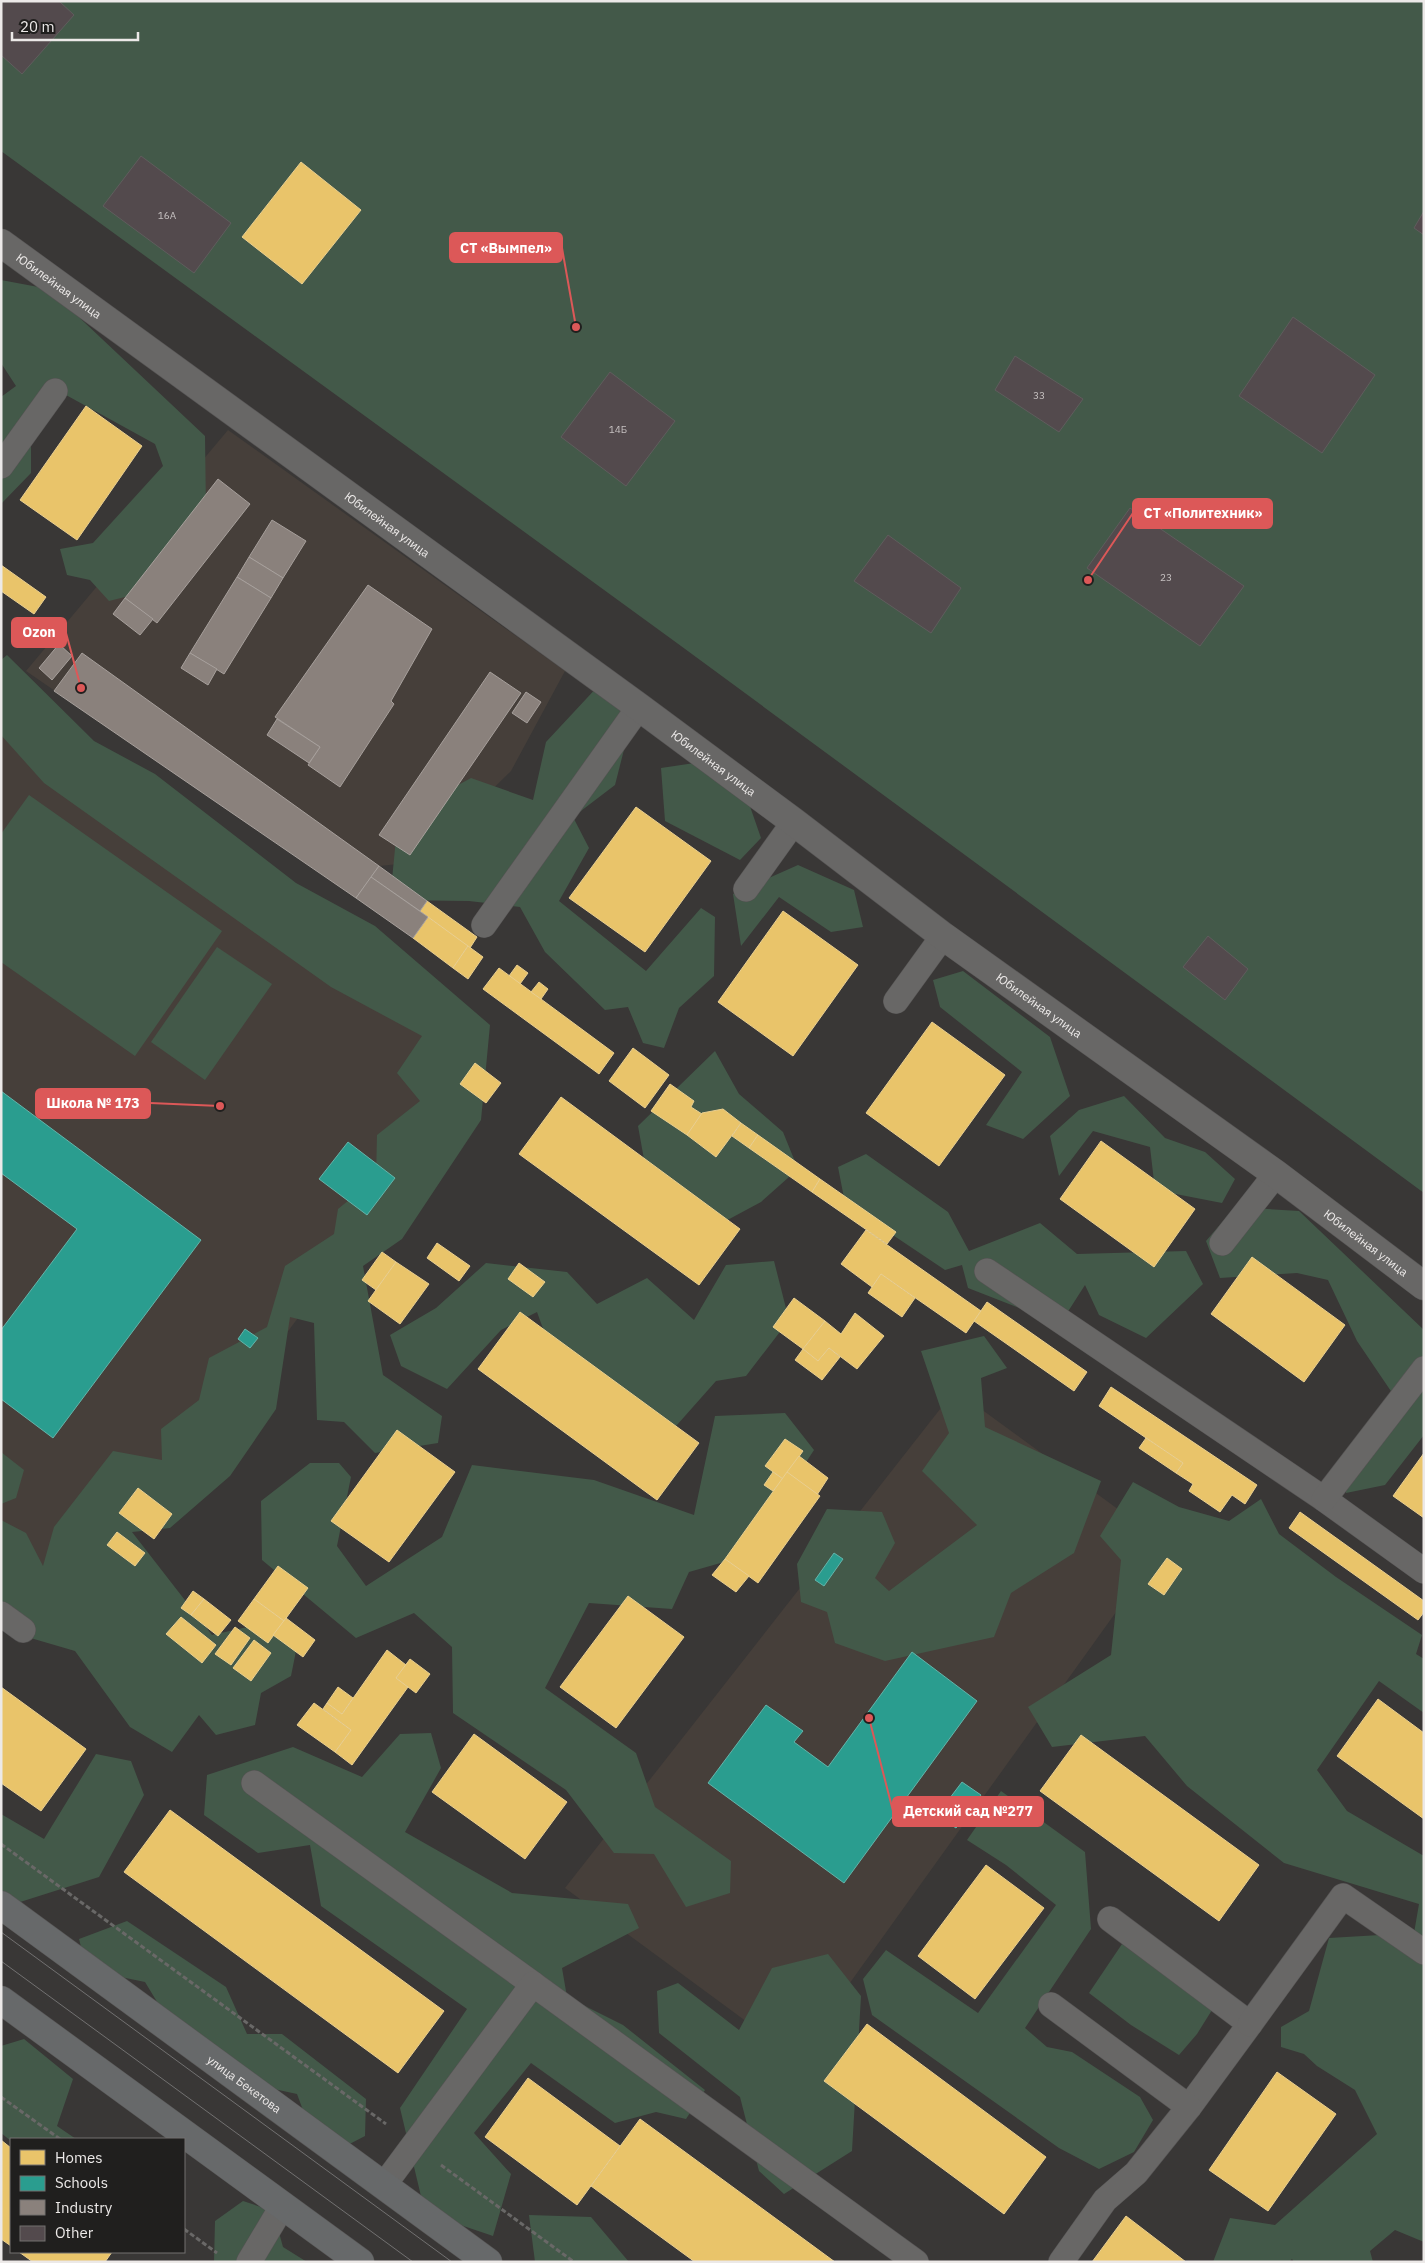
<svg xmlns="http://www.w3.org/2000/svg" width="1425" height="2263" font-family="'IBM Plex Sans',sans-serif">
  <rect width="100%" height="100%" fill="#393736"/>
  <g fill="#463f3a">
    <path d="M228 430 565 671 511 771 418 862 379 866 356 898 26 671Z"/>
    <path d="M1 686 484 1039 401 1180 162 1500 55 1585 1 1548Z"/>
    <path d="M955 1390 1156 1537 1162 1548 796 2058 565 1888Z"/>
  </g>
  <g fill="#435949">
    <path d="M1 1H1424V1193L681 646 1 151Z"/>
    <path d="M1 280 49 289 205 436 206 511 145 592 109 601 90 580 67 575 60 549 93 543 163 466 155 444 66 395 31 432V473L1 504V397L16 386 1 363Z"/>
    <path d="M7 655 94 741 155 774 296 883 375 926 490 1025 481 1120 402 1239 363 1266 383 1375 442 1416 438 1443 375 1453 344 1422 317 1420 314 1323 290 1317 276 1409 230 1476 170 1528 132 1532 212 1635 265 1623 298 1641 291 1676 261 1693 255 1725 216 1735 199 1715 172 1752 130 1727 75 1651 10 1632 1 1611V1520L26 1533 43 1566 54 1527 113 1451 162 1460 161 1429 199 1400 209 1358 267 1327 285 1266 334 1234 338 1209 376 1178 377 1135 420 1101 397 1073 422 1036 331 987 44 783 1 735V660Z"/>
    <path d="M600 684 618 703 628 734 615 785 573 817 589 848 559 901 646 971 701 908 715 917 714 976 679 1008 664 1048 643 1043 628 1007 605 1010 545 952 520 907 469 901 390 900 398 818 471 778 533 800 546 742Z"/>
    <path d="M708 761 745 792 761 838 740 860 665 821 661 768Z"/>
    <path d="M29 795 222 931 135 1056 1 962V834Z"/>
    <path d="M798 865 854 890 863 927 831 932 779 897 741 946 733 894Z"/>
    <path d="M217 947 272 984 205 1080 151 1042Z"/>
    <path d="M963 971 1050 1037 1070 1096 1023 1139 986 1125 1022 1072 940 1007 933 980Z"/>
    <path d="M715 1051 739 1094 783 1132 798 1169 761 1202 707 1231 649 1187 638 1126Z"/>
    <path d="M1124 1096 1165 1138 1205 1152 1235 1179 1222 1203 1155 1190 1150 1147 1093 1131 1059 1176 1050 1136 1079 1110Z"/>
    <path d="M866 1154 948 1212 969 1251 1040 1223 1077 1254 1186 1251 1203 1284 1146 1338 1099 1315 1085 1285 1060 1324 968 1288 962 1265 945 1270 845 1203 838 1167Z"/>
    <path d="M1235 1207 1299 1211 1424 1330V1435L1385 1485 1346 1493 1341 1458 1401 1406 1357 1341 1328 1280 1297 1273 1220 1278 1206 1241Z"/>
    <path d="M774 1261 789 1320 746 1376 716 1381 669 1434 554 1359 537 1312 501 1330 447 1389 401 1366 390 1335 436 1308 486 1263 567 1272 597 1304 647 1278 694 1320 726 1265Z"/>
    <path d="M984 1336 1007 1368 981 1378 985 1427 1101 1481 1074 1553 1011 1593 994 1637 885 1661 835 1643 827 1612 801 1602 797 1564 827 1509 882 1512 895 1543 875 1578 889 1591 977 1525 922 1471 949 1433 921 1351Z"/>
    <path d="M785 1413 814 1450 745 1556 689 1572 672 1609 589 1603 545 1688 636 1753 655 1807 731 1861 730 1893 686 1907 654 1854 614 1853 566 1790 453 1713 452 1647 414 1613 356 1638 262 1560 261 1501 310 1463H339L351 1477 337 1546 366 1586 442 1537 472 1465 594 1480 694 1515 715 1416Z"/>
    <path d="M1 1452 24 1470 16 1498 1 1504Z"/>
    <path d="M1133 1482 1179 1507 1229 1521 1261 1499 1279 1534 1336 1577 1422 1635 1416 1654 1424 1659V1713L1379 1681 1317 1770 1347 1811 1424 1856V2242L1395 2230 1370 2251 1373 2262H1294L1292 2259 1289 2262H1213L1230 2218 1275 2225 1377 2134 1355 2090 1317 2066 1304 2054 1281 2047V2027L1309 2011 1329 1938 1414 1933 1419 1904 1284 1863 1187 1786 1145 1736 1052 1747 1028 1707 1111 1655 1121 1560 1100 1536Z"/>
    <path d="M431 1733 441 1768 405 1832 512 1893 628 1904 639 1928 562 1968 567 1997 623 2025 705 2090 686 2119 656 2112 615 2123 531 2063 474 2133 511 2174 493 2236 425 2213 400 2108 467 2009 321 1906 310 1845 258 1853 204 1815 207 1775 293 1747 362 1777 400 1734Z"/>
    <path d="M96 1754 131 1761 144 1795 99 1877 17 1903 1 1894V1814L44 1839Z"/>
    <path d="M1001 1791 1085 1852 1091 1929 1025 2028 1047 2047 1072 2052 1140 2097 1153 2120 1134 2152 1099 2169 1059 2148 872 2015 863 1979 886 1950 978 2013 1056 1905 1006 1865 967 1840Z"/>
    <path d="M127 1921 226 1987 247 2034H282L366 2099 365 2136 338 2150 310 2129 297 2094 260 2086 168 2020 145 1982 87 1970 79 1939Z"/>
    <path d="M1122 1944 1212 2010 1197 2034 1179 2055 1131 2025 1089 1993Z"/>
    <path d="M828 1954 861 1996 852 2151 784 2194 759 2171 740 2097 659 2033 657 1991 678 1983 739 2030 772 1968Z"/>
    <path d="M24 2039 73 2079 57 2126 76 2139H11V2141L1 2133V2046Z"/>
    <path d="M243 2201 273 2211 283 2247 307 2262H214L215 2221Z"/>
    <path d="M529 2215 591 2217 629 2262H535Z"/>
  </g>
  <g fill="#e9c46a" stroke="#eacf90">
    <path d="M301 162 361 210 302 284 242 237Z"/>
    <path d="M86 406 142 446 77 540 20 500Z"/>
    <path d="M1 565 46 597 34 614 1 591Z"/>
    <path d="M636 807 711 861 645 952 569 898Z"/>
    <path d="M427 901 477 937 470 948 420 911Z"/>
    <path d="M783 911 858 965 793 1056 718 1002Z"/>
    <path d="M428 917 468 946 453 968 413 938Z"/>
    <path d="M468 946 483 957 468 979 453 968Z"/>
    <path d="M517 965 528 973 520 984 509 976Z"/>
    <path d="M499 968 614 1053 599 1074 483 989Z"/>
    <path d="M539 982 548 989 541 999 531 992Z"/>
    <path d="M932 1022 1005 1075 939 1166 866 1113Z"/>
    <path d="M633 1048 669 1075 645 1108 609 1081Z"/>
    <path d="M475 1063 501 1083 486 1103 460 1084Z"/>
    <path d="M670 1084 694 1101 691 1107 702 1114 687 1135 651 1111Z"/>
    <path d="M561 1097 740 1229 699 1285 519 1154Z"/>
    <path d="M723 1109 741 1123 716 1157 687 1135 702 1113Z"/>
    <path d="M741 1123 758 1135 749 1148 732 1136Z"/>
    <path d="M758 1135 820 1179 812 1192 749 1148Z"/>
    <path d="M1101 1141 1195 1209 1154 1267 1060 1199Z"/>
    <path d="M820 1179 896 1232 887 1244 812 1192Z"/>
    <path d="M866 1230 981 1311 966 1333 881 1274 872 1287 841 1264Z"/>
    <path d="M437 1243 470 1266 459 1281 427 1258Z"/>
    <path d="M382 1252 396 1262 376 1290 362 1280Z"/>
    <path d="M1252 1257 1345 1325 1304 1382 1211 1314Z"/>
    <path d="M396 1262 429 1284 400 1324 368 1301Z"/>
    <path d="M519 1263 545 1282 533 1297 508 1279Z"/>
    <path d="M881 1274 915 1298 902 1317 868 1293Z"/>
    <path d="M794 1298 825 1321 803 1349 773 1327Z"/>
    <path d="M987 1302 1087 1372 1074 1391 974 1321Z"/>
    <path d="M520 1312 699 1443 657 1500 478 1369Z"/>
    <path d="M855 1313 884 1336 857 1369 829 1348 818 1361 803 1349 825 1321 841 1334Z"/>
    <path d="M829 1348 840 1357 822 1380 795 1360 803 1349 818 1361Z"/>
    <path d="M1111 1387 1257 1485 1245 1504 1232 1495 1220 1512 1189 1491 1193 1484 1176 1473 1183 1463 1099 1406Z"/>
    <path d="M397 1430 455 1472 389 1562 331 1521Z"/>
    <path d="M1146 1438 1183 1463 1176 1473 1139 1448Z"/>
    <path d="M785 1439 803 1451 783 1479 765 1466Z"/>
    <path d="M1424 1453V1518L1393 1496Z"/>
    <path d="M799 1456 828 1478 817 1495 787 1472Z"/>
    <path d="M773 1472 783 1479 773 1491 764 1485Z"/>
    <path d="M787 1472 820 1496 758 1583 725 1559Z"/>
    <path d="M138 1488 172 1514 154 1539 119 1513Z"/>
    <path d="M1300 1512 1424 1601V1612L1418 1620 1289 1528Z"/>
    <path d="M117 1532 145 1553 135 1566 107 1545Z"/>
    <path d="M1167 1558 1182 1569 1164 1595 1148 1584Z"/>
    <path d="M725 1559 749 1576 736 1592 712 1575Z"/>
    <path d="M278 1566 308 1588 284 1621 254 1599Z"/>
    <path d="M193 1591 204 1599 191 1615 181 1608Z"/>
    <path d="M628 1596 684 1637 616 1728 560 1687Z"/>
    <path d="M204 1599 231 1620 218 1636 191 1615Z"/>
    <path d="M254 1599 284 1621 268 1643 238 1621Z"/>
    <path d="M181 1617 216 1645 202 1663 166 1634Z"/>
    <path d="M286 1618 315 1640 303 1657 273 1635Z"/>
    <path d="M235 1627 250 1638 231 1665 215 1654Z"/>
    <path d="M254 1640 271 1653 251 1681 233 1668Z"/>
    <path d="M387 1650 406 1665 396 1678 408 1687 352 1765 335 1752 351 1730 323 1709 327 1703 342 1714Z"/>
    <path d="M410 1659 430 1674 416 1693 396 1678Z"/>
    <path d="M1 1687 86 1749 41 1811 1 1783Z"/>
    <path d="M338 1687 353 1698 342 1714 327 1703Z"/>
    <path d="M1378 1699 1424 1733V1819L1337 1756Z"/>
    <path d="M314 1703 351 1730 335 1752 297 1725Z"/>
    <path d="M474 1734 567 1802 525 1859 432 1792Z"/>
    <path d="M1081 1735 1259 1865 1219 1921 1040 1791Z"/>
    <path d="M170 1810 444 2011 398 2073 124 1872Z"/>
    <path d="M986 1865 1044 1908 975 1999 918 1956Z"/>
    <path d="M867 2024 1046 2157 1004 2214 824 2081Z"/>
    <path d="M1277 2072 1336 2114 1268 2211 1209 2170Z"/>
    <path d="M528 2078 620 2146 577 2205 485 2137Z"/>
    <path d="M640 2119 835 2262H695L591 2186Z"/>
    <path d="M1 2140 11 2148V2246L1 2239Z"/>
    <path d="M1126 2216 1186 2262H1092Z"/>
    <path d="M19 2252H112L105 2262H33Z"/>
  </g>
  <g fill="#2a9d8f" stroke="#64b4aa">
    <path d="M1 1091 201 1240 53 1438 1 1399V1330L77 1229 1 1173Z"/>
    <path d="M348 1142 395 1178 367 1215 319 1179Z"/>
    <path d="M245 1329 258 1338 250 1348 238 1339Z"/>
    <path d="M834 1553 843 1559 824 1586 815 1580Z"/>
    <path d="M912 1652 977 1701 844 1883 708 1783 766 1705 803 1731 794 1742 828 1767Z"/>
    <path d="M962 1782 981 1795 956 1828 937 1815Z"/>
  </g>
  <g fill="#8a817c" stroke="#a7a09c">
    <path d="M218 479 250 504 157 623 125 598Z"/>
    <path d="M272 520 306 541 283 578 249 557Z"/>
    <path d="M249 557 283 578 271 598 237 577Z"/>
    <path d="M237 577 271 598 224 674 190 653Z"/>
    <path d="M368 585 432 629 391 701 394 704 340 787 308 765 320 747 275 717Z"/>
    <path d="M125 598 153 619 140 635 113 614Z"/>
    <path d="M59 644 72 656 52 680 39 668Z"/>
    <path d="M82 653 379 866 356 898 54 691Z"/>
    <path d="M190 653 217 669 208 685 181 668Z"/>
    <path d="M490 672 521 693 410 855 379 835Z"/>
    <path d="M526 692 541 702 527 723 512 713Z"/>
    <path d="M277 719 320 747 309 763 267 735Z"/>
    <path d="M379 866 427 901 420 911 371 877Z"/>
    <path d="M371 877 428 917 413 938 356 898Z"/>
  </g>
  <g fill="#534a4d" stroke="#5f5d5d">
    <path d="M1 1H59L74 15 22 74 1 55Z"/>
    <path d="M141 156 231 223 194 273 103 206Z"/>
    <path d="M1424 211V235L1414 228Z"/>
    <path d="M1293 317 1375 375 1322 453 1239 396Z"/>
    <path d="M1015 356 1083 399 1059 432 995 390Z"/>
    <path d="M610 372 675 421 626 486 561 437Z"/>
    <path d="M1130 508 1244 586 1200 646 1087 568Z"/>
    <path d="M888 535 961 588 931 633 854 581Z"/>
    <path d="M1208 936 1248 969 1225 1000 1183 967Z"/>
  </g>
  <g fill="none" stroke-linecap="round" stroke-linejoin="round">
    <defs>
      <g id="lane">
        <path d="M1 466 55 391"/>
        <path d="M746 889 794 822"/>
        <path d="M484 925 639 707"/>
        <path d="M896 1001 943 936"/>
        <path d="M1222 1243 1276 1174"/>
        <path d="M987 1271 1324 1499 1424 1571"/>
        <path d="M1324 1499 1424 1369"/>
        <path d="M1 1614 23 1630"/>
        <path d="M254 1783 533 1984"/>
        <path d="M1110 1919 1250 2024 1189 2107"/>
        <path d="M1051 2005 1189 2107 1136 2173 1105 2200 1061 2262"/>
        <path d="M1250 2024 1343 1896 1424 1952"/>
        <path d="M384 2185 533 1984 916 2262"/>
        <path d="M249 2262 283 2205"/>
      </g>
      <g id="street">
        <path id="s1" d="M1 243 639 707 794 822 943 936 1276 1174 1424 1286"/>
      </g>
      <g id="secondary">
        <path id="s2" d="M1 1905 488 2262"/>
        <path d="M1 2000 360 2262"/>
      </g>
    </defs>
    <use href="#lane" stroke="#555353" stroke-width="26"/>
    <use href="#street" stroke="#555353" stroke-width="29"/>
    <use href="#secondary" stroke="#555353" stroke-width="29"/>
    <g stroke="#696867" stroke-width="3" stroke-dasharray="5 2.5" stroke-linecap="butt">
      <path d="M1 1844 386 2124"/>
      <path d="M1 2097 60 2139"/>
      <path d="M441 2165 574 2262"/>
      <path d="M184 2229 217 2253"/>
    </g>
    <use href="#lane" stroke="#686766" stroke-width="25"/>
    <use href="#street" stroke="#686766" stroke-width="28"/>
    <use href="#secondary" stroke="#67696a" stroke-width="28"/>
    <g stroke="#727171" stroke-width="1">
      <path d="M1 1932 452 2262"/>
      <path d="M1 1961 413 2262"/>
    </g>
  </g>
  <g text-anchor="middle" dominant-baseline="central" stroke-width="5" stroke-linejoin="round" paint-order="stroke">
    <g font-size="10" fill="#c6c1c1">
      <text x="167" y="215">16А</text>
      <text x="1039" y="395">33</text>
      <text x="618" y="429">14Б</text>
      <text x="1166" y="577">23</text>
    </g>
    <g font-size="12" fill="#ece9e8" stroke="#201f1e">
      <text stroke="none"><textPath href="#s1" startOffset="72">Юбилейная улица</textPath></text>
      <text stroke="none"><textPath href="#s1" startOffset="478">Юбилейная улица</textPath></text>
      <text stroke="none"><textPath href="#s1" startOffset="882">Юбилейная улица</textPath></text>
      <text stroke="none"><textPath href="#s1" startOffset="1288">Юбилейная улица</textPath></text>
      <text stroke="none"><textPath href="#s1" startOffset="1692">Юбилейная улица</textPath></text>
      <text stroke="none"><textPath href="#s2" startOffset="302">улица Бекетова</textPath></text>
    </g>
  </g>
  <path fill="none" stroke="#dc5858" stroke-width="2" d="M576 327L562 248M1088 580L1133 513M81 688L66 633M220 1106L150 1103M869 1718L893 1811"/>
  <g fill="#dc5858" stroke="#201f1e" stroke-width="2">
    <circle cx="576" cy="327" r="5"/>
    <circle cx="1088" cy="580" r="5"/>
    <circle cx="81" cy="688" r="5"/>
    <circle cx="220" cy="1106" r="5"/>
    <circle cx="869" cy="1718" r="5"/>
  </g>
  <g fill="#dc5858" stroke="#dc5858" stroke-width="2">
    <rect x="450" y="233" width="112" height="29" rx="5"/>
    <rect x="1133" y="499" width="139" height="29" rx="5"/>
    <rect x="12" y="618" width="54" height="29" rx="5"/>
    <rect x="36" y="1089" width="114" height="29" rx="5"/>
    <rect x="893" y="1797" width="150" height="29" rx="5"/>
  </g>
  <g font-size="14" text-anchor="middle" font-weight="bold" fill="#fff">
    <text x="506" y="253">СТ «Вымпел»</text>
    <text x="1203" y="518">СТ «Политехник»</text>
    <text x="39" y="637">Ozon</text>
    <text x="93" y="1108">Школа № 173</text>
    <text x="968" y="1816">Детский сад №277</text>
  </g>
  <rect width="1425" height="2263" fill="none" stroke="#ece9e8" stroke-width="5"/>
  <rect x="10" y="2138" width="175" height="115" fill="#201f1e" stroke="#72706f"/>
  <rect x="20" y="2150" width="25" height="15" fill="#e9c46a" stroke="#72706f"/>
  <text x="55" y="2163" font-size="15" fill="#ece9e8">Homes</text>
  <rect x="20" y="2176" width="25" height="15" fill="#2a9d8f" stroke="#72706f"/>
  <text x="55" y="2188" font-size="15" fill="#ece9e8">Schools</text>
  <rect x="20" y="2200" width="25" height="15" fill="#8a817c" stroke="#72706f"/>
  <text x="55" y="2213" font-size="15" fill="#ece9e8">Industry</text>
  <rect x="20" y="2226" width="25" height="15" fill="#534a4d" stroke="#72706f"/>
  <text x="55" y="2238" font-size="15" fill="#ece9e8">Other</text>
  <path d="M12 32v8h126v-8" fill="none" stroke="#ece9e8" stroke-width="2.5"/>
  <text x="20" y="32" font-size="15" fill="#ece9e8" stroke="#201f1e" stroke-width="4" paint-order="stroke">20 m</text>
</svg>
